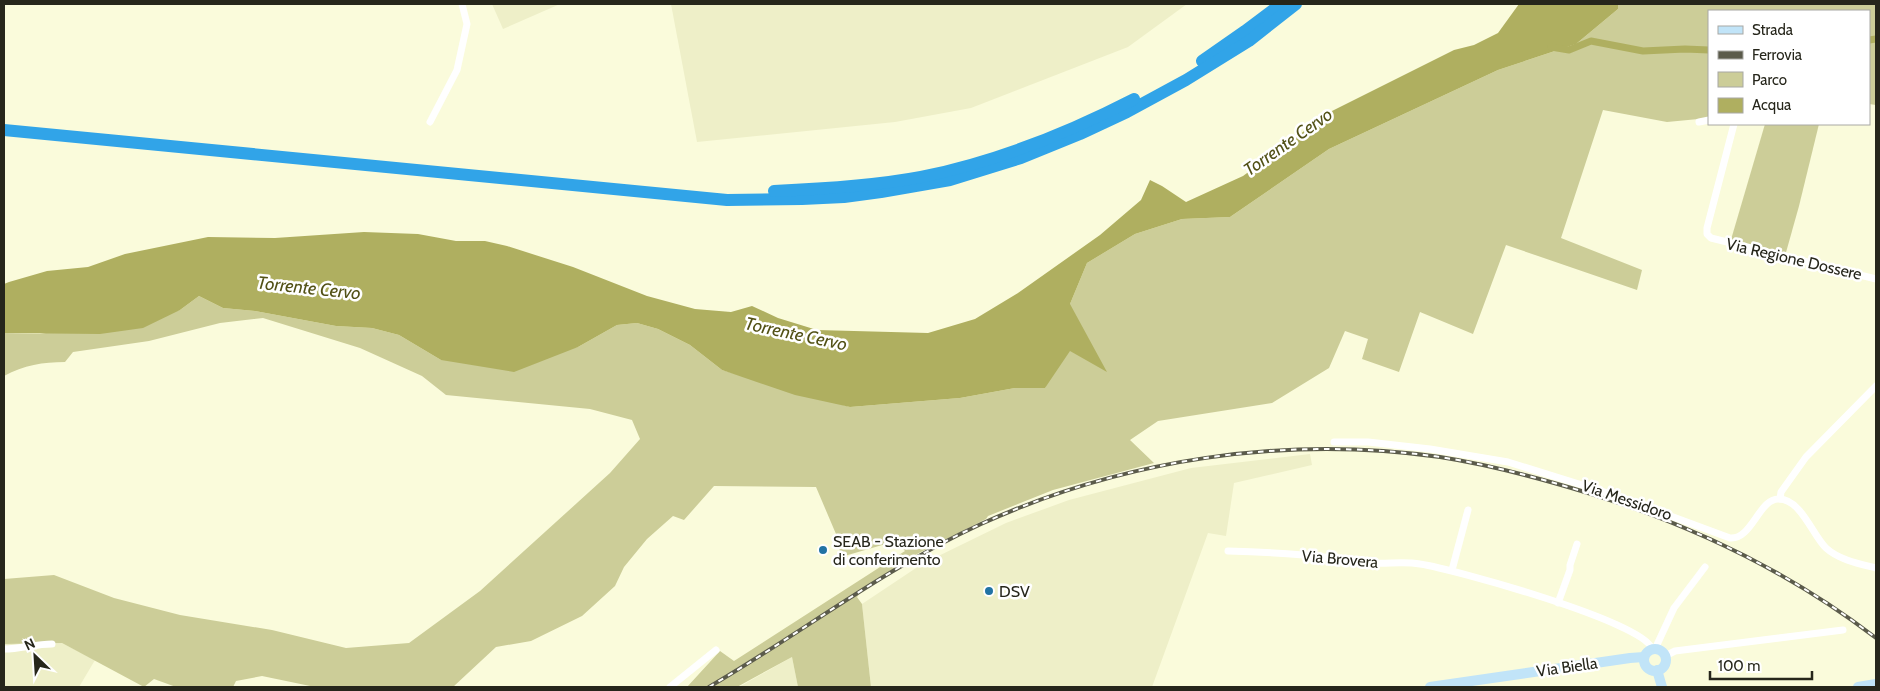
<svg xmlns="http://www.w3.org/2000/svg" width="1880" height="691" font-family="Cabin,sans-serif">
  <rect width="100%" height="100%" fill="#fafbdb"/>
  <g fill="#eeefc8">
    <path d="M492 4H560L503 29Z"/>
    <path d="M671 4H1187L1128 47 971 108 895 122 697 142Z"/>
    <path d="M1310 454 1312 465 1234 483 1226 536 1208 533 1152 687H871L862 604 922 564 1006 523 1069 500 1191 468Z"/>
    <path d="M62 643 95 660 79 687H4V644Z"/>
    <path d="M792 657 798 687H739Z"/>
  </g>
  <g fill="#cccd98">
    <path d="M1618 4H1876V105L1869 104V11H1709V118L1667 122 1603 110 1561 238 1642 270 1637 290 1506 245 1473 334 1420 312 1399 372 1362 359 1368 339 1345 331 1329 368 1272 403 1158 421 1130 440 1154 463 1053 490 988 516 986 519 917 554 864 588 857 597 862 604 871 687H798L792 657 737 687H687L720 651 734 661 905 551 896 541 841 557 836 534 816 487 714 486 684 520 673 516 647 539 624 567 615 586 582 616 531 641 496 647 453 687H315L262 676 236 681 233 687H176L154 679 144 687 62 643 4 644V579L54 575 114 598 180 615 272 630 346 648 409 643 480 591 610 473 640 439 632 420 590 409 446 395 422 376 360 348 263 318 220 323 149 341 73 352 65 362C43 362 24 365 4 376V333L40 334 180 310 199 296 223 308 255 311 336 326 372 328 399 335 441 360 578 347 617 325 637 323 658 329 690 345 722 370 850 407 960 398 1015 388H1045L1070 304 1087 263 1135 234 1182 219 1230 217 1329 149 1498 70 1576 44 1618 9Z"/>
    <path d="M1765 124H1819L1799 206 1785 256 1730 243Z"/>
  </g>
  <path fill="#afaf60" d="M1519 4H1618V9L1576 44 1498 70 1329 149 1230 217 1182 219 1135 234 1087 263 1070 304 1107 372 1070 351 1045 388H1015L960 398 850 407 795 395 722 370 690 345 658 329 637 323 617 325 578 347 514 372 441 360 399 335 372 328 336 326 255 311 223 308 199 296 180 310 143 328 100 334 4 333V284L9 282 47 271 88 267 125 254 208 237 275 238 364 232 418 234 456 241H485L507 246 573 267 647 296 695 309 731 312 752 306 778 318 817 330 928 333 975 319 1018 293 1100 235 1141 200 1150 180 1162 186 1186 202 1243 176 1330 112 1454 50 1474 45 1498 33Z"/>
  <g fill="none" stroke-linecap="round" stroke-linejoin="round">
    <g stroke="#afaf60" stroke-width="7">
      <path d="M1869 40 1876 39"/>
      <path d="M1551 47 1569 50 1591 41 1643 51 1685 49 1709 50"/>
    </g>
    <g stroke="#fff" stroke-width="7">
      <path d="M430 122 457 70 467 24 462 4"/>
      <path d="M1699 122 1709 120"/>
      <path d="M1734 124 1707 228V234L1711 238 1876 279"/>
      <path d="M1334 442H1368L1430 449 1508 462 1611 494 1730 538C1752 540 1759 498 1779 499 1801 499 1813 536 1826 548 1839 560 1860 564 1876 568"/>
      <path d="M1780 499 1781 492 1806 457 1876 386"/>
      <path d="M1228 551C1263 552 1299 554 1334 558 1346 559 1359 562 1371 563 1388 564 1404 561 1420 564 1453 569 1645 622 1652 649"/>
      <path d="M1452 570 1468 510"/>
      <path d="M1558 603 1570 570V565L1577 544"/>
      <path d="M4 649C21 649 35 644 52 644"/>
      <path d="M1655 649 1674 608 1705 567"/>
      <path d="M1665 656 1675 651 1843 630"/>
      <path d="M670 687 716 650"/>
    </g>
    <g stroke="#c1e4f8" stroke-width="10">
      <circle cx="1655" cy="660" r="11"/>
      <path d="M1657 670 1662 687"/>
      <path d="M1430 687 1630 658 1644 657"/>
      <path d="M1858 687 1876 684"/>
    </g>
    <g stroke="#31a4e8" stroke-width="12">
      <path d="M1202 61 1245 31 1281 4"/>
      <path d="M4 130 727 200 802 199 844 197 881 192 950 180 1021 158 1080 134 1127 112 1186 80 1249 41 1296 4"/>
      <path d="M774 191C823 189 873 186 921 177 995 162 1068 133 1134 99"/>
    </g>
    <defs>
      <path id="rail" d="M709 687C800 634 885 568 981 524 1124 459 1285 435 1440 457 1491 465 1539 478 1588 493 1692 525 1790 572 1876 638"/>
    </defs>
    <use href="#rail" stroke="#5b5b4b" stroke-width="4"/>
    <use href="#rail" stroke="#fff" stroke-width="2" stroke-dasharray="5.5" stroke-linecap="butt"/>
  </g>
  <g fill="#2173a4" stroke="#fff" stroke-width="2">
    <circle cx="823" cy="550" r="5"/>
    <circle cx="989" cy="591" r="5"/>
  </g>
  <g text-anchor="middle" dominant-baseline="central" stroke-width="5" stroke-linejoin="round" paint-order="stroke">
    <g font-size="16" fill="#26261b" stroke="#fff">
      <text transform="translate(1794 259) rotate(13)">Via Regione Dossere</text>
      <text transform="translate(1627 500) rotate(19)">Via Messidoro</text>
      <text transform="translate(1340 559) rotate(5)">Via Brovera</text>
      <text transform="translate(1567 667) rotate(-8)">Via Biella</text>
    </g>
    <g font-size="16" fill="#26261b" stroke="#fff" text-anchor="start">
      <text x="833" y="541">SEAB - Stazione<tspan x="833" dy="18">di conferimento</tspan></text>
      <text x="999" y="591">DSV</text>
    </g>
    <g font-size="18" font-style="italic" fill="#525116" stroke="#fff">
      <text transform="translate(1288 142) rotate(-35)">Torrente Cervo</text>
      <text transform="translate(309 288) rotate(6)">Torrente Cervo</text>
      <text transform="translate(796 334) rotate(12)">Torrente Cervo</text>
    </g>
  </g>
  <rect width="1880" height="691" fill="none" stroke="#26261b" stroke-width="10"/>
  <rect x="1708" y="10" width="162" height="115" fill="#ffffff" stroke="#a8a8a4"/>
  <rect x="1718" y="26" width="25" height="8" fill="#c1e4f8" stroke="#a8a8a4"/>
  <text x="1752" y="35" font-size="15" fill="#26261b">Strada</text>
  <rect x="1718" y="51" width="25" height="8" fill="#5b5b4b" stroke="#a8a8a4"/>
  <text x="1752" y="60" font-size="15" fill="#26261b">Ferrovia</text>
  <rect x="1718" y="72" width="25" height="15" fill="#cccd98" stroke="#a8a8a4"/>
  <text x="1752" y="85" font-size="15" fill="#26261b">Parco</text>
  <rect x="1718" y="98" width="25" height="15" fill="#afaf60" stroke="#a8a8a4"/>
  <text x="1752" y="110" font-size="15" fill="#26261b">Acqua</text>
  <g transform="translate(35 656) rotate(335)" stroke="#ffffff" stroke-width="4" paint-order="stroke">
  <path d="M0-4L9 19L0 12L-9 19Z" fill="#26261b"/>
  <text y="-8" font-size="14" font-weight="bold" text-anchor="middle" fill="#26261b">N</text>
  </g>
  <path d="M1710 671v8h102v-8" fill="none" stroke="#26261b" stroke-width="2.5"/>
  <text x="1718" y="671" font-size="15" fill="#26261b" stroke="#ffffff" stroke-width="4" paint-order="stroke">100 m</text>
</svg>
